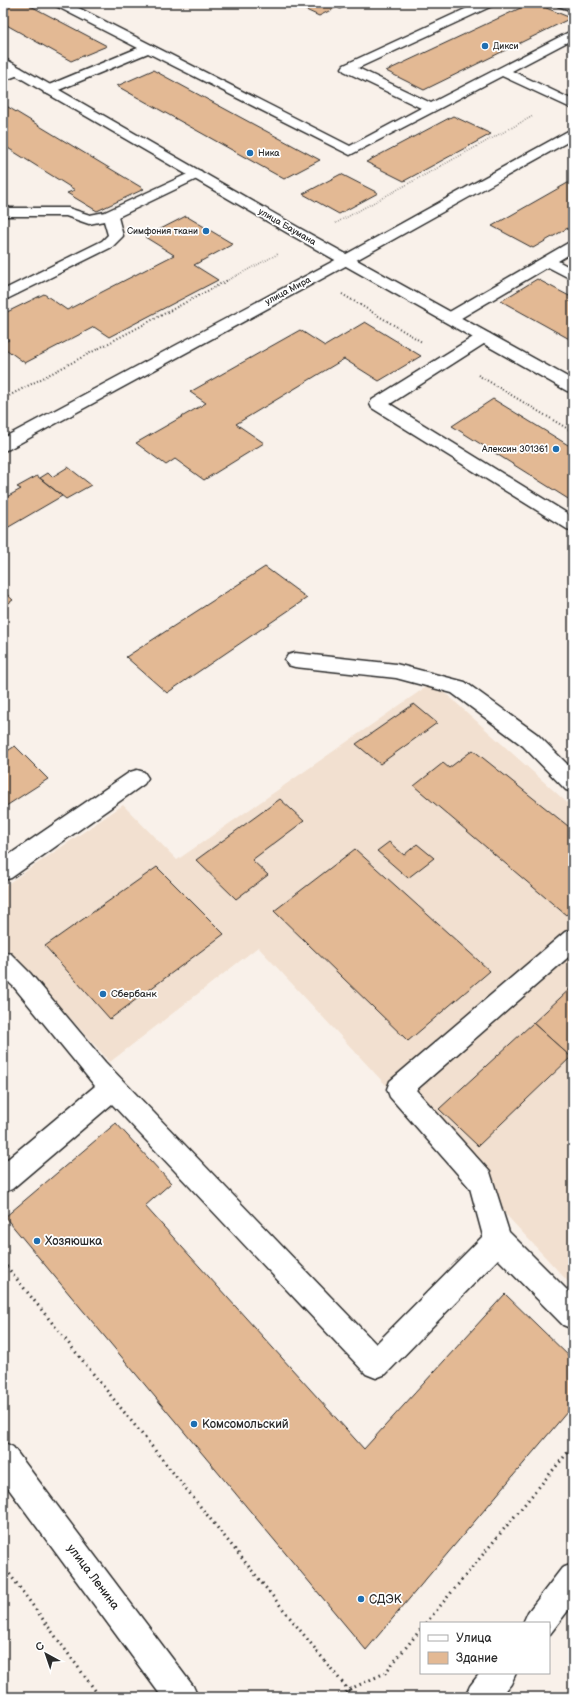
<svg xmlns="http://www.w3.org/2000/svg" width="576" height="1700" font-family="'Balsamiq Sans',sans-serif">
  <rect width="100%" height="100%" fill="#f9f1ea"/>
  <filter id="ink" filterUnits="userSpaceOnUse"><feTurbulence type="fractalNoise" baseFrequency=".025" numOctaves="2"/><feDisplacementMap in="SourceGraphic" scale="8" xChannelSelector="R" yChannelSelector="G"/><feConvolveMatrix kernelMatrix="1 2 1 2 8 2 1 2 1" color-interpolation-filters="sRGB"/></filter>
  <g filter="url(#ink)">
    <path fill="#f2e0d0" d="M433 682 573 808V1287L258 947 110 1062 3 944V887L123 805 177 860Z"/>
    <g fill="#e3b994" stroke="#2b2b2b">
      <path d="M3 3H25L107 46 71 61 3 23Z"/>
      <path d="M291 3H353L340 9 337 7 319 16Z"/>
      <path d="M531 3H534L571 18 424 90 386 71Z"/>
      <path d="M153 70 251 123 320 160 284 179 117 86Z"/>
      <path d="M3 104 144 189 97 211 67 193 75 190 3 145Z"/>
      <path d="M453 116 491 134 404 181 366 162Z"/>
      <path d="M341 174 378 193 339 214 303 194Z"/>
      <path d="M573 180V225L533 248 492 226Z"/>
      <path d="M186 216 233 244 194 265 218 280 109 337 94 327 25 363 3 347V343L9 340 3 336V314L44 294 67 310 174 255 145 237Z"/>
      <path d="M537 279 573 298V341L501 301Z"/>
      <path d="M365 322 421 356 379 381 344 359 236 424 264 443 204 480 175 459 166 465 136 443 206 403 190 392 300 330 325 346Z"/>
      <path d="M493 399 573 448V502L452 426Z"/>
      <path d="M68 467 91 485 66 499 40 478 48 473 52 477Z"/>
      <path d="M37 476 62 496 7 528 3 524V499L21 489 17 487Z"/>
      <path d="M265 567 307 598 167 693 126 657Z"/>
      <path d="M3 591 13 600 3 607Z"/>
      <path d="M414 704 437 723 380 764 356 744Z"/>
      <path d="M15 746 48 779 3 808V754Z"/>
      <path d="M473 750 573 830V909L566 915 414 786 443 763 449 768Z"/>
      <path d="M280 799 304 821 252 860 268 875 236 899 196 860Z"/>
      <path d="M389 842 404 855 417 844 434 858 408 878 377 851Z"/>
      <path d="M355 849 490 971 408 1041 274 911Z"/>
      <path d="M157 867 224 934 110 1019 45 946Z"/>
      <path d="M573 986V1059L533 1023Z"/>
      <path d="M533 1023 571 1057 478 1146 439 1109Z"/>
      <path d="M116 1123 171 1183 145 1206 364 1449 505 1294 573 1360V1405L366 1650 5 1217Z"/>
    </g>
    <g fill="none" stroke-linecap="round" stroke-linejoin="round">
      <defs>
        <g id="service">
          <path d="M54 3H69L350 146 421 108 344 71 342 68 344 65 478 3H494L492 6 358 68 431 103 573 30V39L512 71 573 100V109L502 76 350 155 148 53 49 94 44 93 43 90 44 87 138 48 56 6Z"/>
          <path d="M556 3H573V11L558 6Z"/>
          <path d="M17 67 21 68 23 71 21 74 3 81V72Z"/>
          <path d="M196 170 201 171 203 174 201 177 118 217 123 236 112 247 3 301V290L102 241 108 235 104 221 89 224 66 216H7L3 215V205L10 208H68L90 215 105 212Z"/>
          <path d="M573 242V252L558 261 573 269V280L548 267 456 321 450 323 444 321 442 318 444 315 568 243Z"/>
          <path d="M484 332 490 334 492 337 490 340 390 404 573 517V531L567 529 372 408 370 404 372 400 478 334Z"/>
          <path d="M295 653 396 664 465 682 537 734 573 770V792L566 790 523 746 452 693 396 678 295 667 288 665 285 660 288 655Z"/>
          <path d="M137 770 144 772 148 778 144 784 11 878 3 880V859L130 772Z"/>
          <path d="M573 929V953L416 1090 490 1172 509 1232 573 1296V1329L563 1325 498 1259 386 1374 376 1378 366 1374 112 1104 12 1189 3 1193V1163L95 1086 14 987 3 977V951L11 954 30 973 105 1062 376 1344 483 1236 470 1188 390 1097 387 1089 390 1081 565 932Z"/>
        </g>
        <g id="minor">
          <path d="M3 59 7 60 301 229 573 380V392L567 391 291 235 3 68Z"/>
          <path d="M573 1564V1604L550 1634 549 1623H523L528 1612 562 1568Z"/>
          <path d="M480 1673H516L511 1684 501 1697H465L470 1686Z"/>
        </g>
        <g id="tertiary">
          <path d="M573 130V139L351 263 9 449 3 451V438L341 257 568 131Z"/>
          <path d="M3 1442 13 1447 193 1686 198 1697H162L3 1481Z"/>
        </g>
      </defs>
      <use href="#service" stroke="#2b2b2b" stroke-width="3"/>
      <use href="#minor" stroke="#2b2b2b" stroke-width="3"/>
      <use href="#tertiary" stroke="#2b2b2b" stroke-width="3"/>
      <g stroke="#2b2b2b" stroke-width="1.5" stroke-dasharray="0.5 2" stroke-linecap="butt">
        <path d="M336 223 533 116"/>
        <path d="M226 281 278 254"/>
      </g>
      <g stroke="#2b2b2b" stroke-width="2" stroke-dasharray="1 2.5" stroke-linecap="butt">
        <path d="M342 294 422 342"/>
        <path d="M478 375 573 432"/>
        <path d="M3 399 228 280"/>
      </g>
      <g stroke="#2b2b2b" stroke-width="3" stroke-dasharray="1.5 4" stroke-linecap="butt">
        <path d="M3 1262 354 1697"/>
        <path d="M3 1565 100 1697"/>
        <path d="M426 1623 573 1446"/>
        <path d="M342 1697 348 1690 385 1673 421 1629"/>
      </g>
      <use href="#service" fill="#fff" fill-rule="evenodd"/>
      <use href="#minor" fill="#fff" fill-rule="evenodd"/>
      <use href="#tertiary" fill="#fff" fill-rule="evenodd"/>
    </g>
  </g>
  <g fill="#1f6fb2" stroke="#fff" stroke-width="1.5">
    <circle cx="485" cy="46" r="4"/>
    <circle cx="250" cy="153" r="4"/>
    <circle cx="206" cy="231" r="4"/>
    <circle cx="556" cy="449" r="4"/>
    <circle cx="103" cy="994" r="4"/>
    <circle cx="37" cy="1241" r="4"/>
    <circle cx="194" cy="1424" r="4"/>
    <circle cx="361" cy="1599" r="4"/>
  </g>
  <g text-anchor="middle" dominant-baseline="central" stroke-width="3.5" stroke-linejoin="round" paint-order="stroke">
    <g font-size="9" fill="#2b2b2b" stroke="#fff" text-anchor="start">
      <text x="493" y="46">Дикси</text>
      <text x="258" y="153">Ника</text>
      <text x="198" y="231" text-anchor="end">Симфония ткани</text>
      <text x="548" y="449" text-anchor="end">Алексин 301361</text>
    </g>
    <g font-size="9" fill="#2b2b2b" stroke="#fff">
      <text transform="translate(287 227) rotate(30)">улица Баумана</text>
      <text transform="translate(288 291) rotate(-28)">улица Мира</text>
    </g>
    <g font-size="10" fill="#2b2b2b" stroke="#fff" text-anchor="start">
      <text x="111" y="994">Сбербанк</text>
    </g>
    <g font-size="12" fill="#2b2b2b" stroke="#fff" text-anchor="start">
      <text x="45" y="1241">Хозяюшка</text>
      <text x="202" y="1424">Комсомольский</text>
      <text x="369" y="1599">СДЭК</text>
    </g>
    <g font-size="12" fill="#2b2b2b" stroke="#fff">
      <text transform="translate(93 1577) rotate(53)">улица Ленина</text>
    </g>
  </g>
  <rect width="576" height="1700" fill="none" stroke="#fff" stroke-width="16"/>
  <rect x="8" y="8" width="560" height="1684" fill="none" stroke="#2b2b2b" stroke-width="1.5" filter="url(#ink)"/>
  <rect x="420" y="1622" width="130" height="52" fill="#ffffff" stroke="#aaaaaa"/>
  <rect x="428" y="1635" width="20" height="6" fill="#ffffff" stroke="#aaaaaa"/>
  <text x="456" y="1642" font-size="12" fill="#2b2b2b">Улица</text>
  <rect x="428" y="1652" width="20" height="12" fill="#e3b994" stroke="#aaaaaa"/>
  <text x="456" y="1662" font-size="12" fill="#2b2b2b">Здание</text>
  <g transform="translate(46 1654) rotate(320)" stroke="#ffffff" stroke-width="3" paint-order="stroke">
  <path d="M0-3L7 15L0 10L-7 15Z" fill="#2b2b2b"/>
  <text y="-6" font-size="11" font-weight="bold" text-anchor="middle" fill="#2b2b2b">С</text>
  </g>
</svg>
